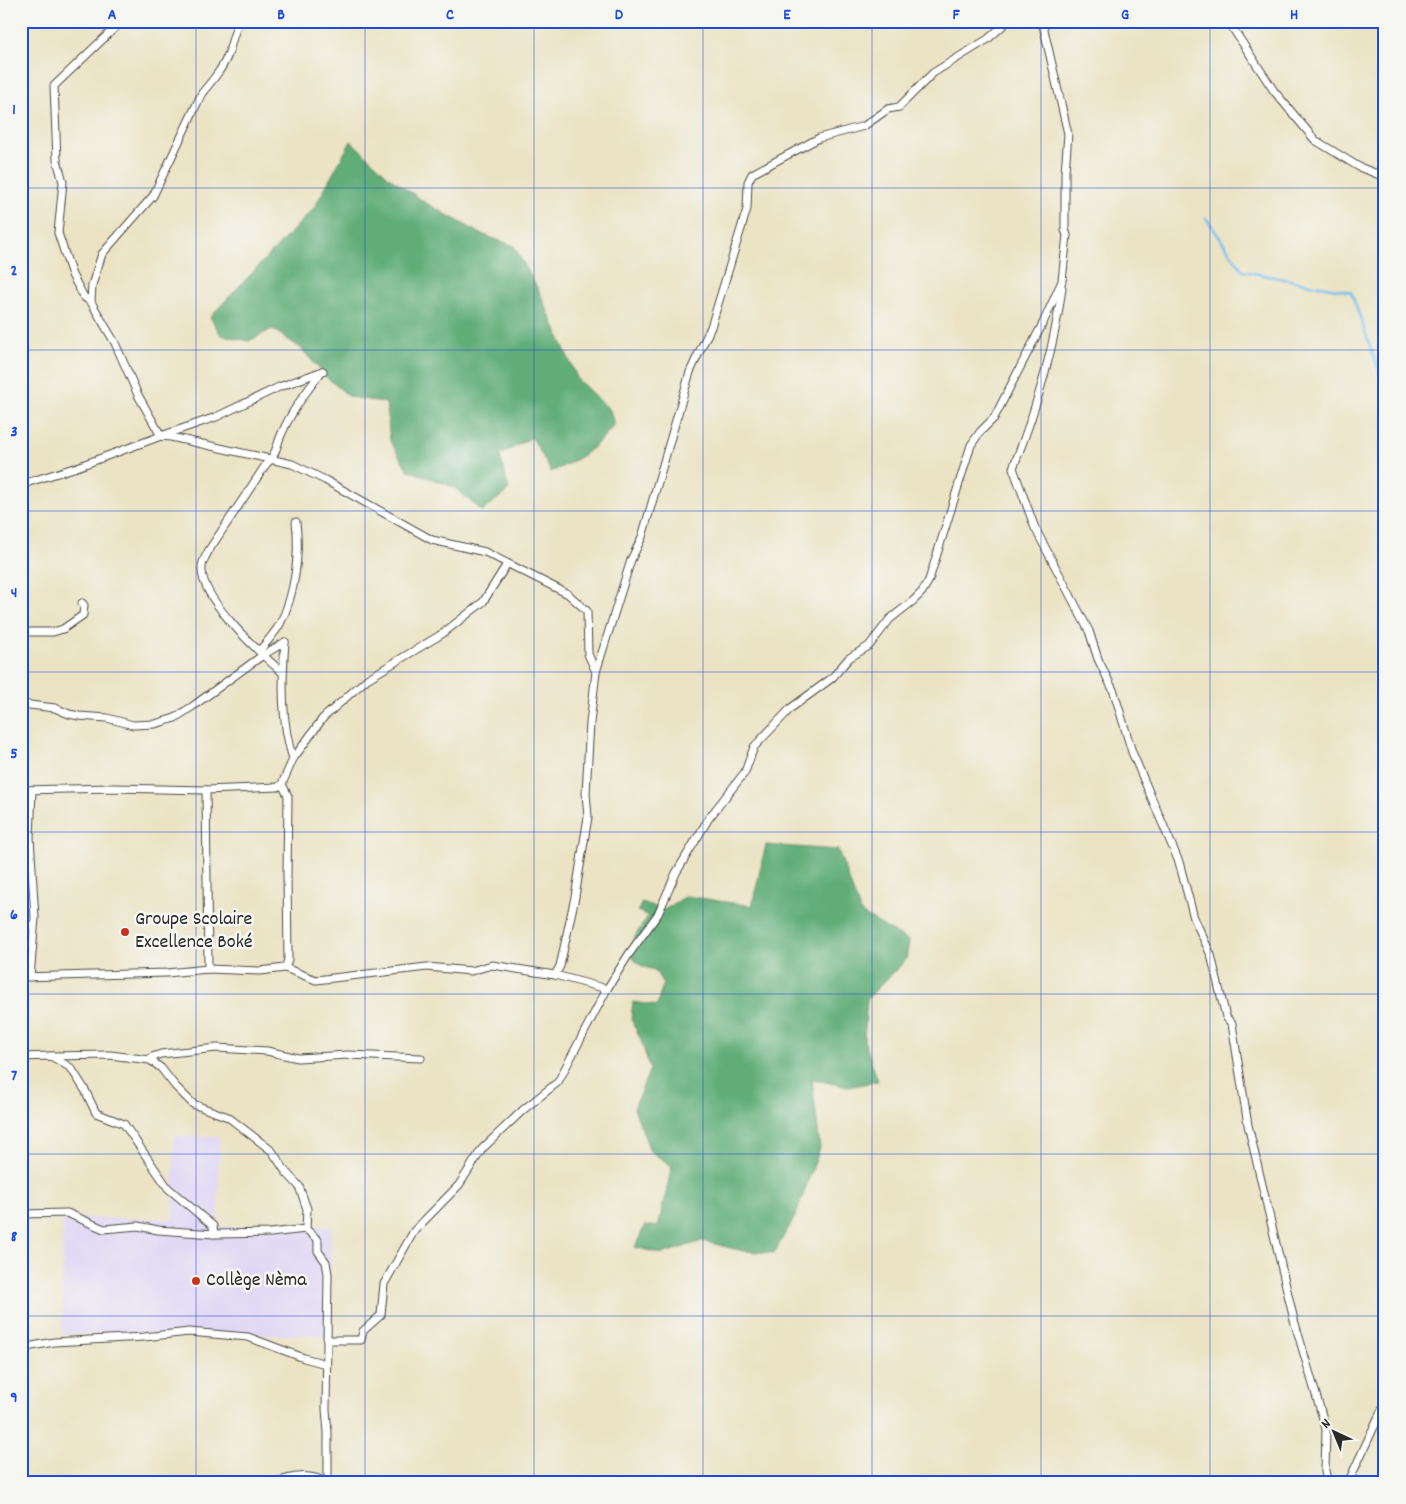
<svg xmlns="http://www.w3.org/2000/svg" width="1406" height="1504" font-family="Dekko,sans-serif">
  <rect width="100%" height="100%" fill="#f6f6f2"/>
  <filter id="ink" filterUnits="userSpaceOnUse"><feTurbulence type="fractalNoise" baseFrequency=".02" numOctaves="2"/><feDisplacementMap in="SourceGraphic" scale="10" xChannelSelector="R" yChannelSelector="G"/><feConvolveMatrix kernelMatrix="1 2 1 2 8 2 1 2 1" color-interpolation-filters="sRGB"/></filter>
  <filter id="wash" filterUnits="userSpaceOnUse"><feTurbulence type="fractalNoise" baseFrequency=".0096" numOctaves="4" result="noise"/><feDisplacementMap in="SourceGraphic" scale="20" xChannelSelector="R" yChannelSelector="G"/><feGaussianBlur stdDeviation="1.12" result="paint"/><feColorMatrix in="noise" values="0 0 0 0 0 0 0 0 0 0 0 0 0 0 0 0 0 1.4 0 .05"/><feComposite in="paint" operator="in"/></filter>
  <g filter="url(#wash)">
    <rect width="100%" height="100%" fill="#ebe3c4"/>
    <path fill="#dfd5f5" d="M174 1136 219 1137 218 1227H331L330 1335 62 1334 63 1218 173 1219Z"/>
    <g fill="#61ad78" stroke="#466c52">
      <path d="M351 141 389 177 426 203 481 234 514 246 539 291 578 380 610 410 614 425C594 450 580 459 551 472L532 437 500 455 509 490 482 511 454 487 408 470 390 441 386 403 350 397 326 377 301 348 272 329 249 341 221 335 210 317 314 208Z"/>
      <path d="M766 845 838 850 861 913 909 941 906 960 867 999 864 1040 878 1081 849 1087 812 1079 820 1148 796 1215 774 1253 743 1251 702 1241 662 1254 635 1247 645 1225 658 1227 672 1166 650 1151 634 1108 650 1069 641 1040 631 1019 633 1002 657 1006 663 984 655 970C641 967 628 961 632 944 633 937 644 923 648 916L638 911 642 902 664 910 686 896 752 906Z"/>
    </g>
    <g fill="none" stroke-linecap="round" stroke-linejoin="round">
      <path stroke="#75c0ef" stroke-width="2.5" d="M1206 218 1243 271 1351 292 1385 388"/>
    </g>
  </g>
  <g filter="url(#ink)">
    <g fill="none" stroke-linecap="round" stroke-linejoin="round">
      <defs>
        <g id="street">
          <path d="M239 21C234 32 232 41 229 52 224 67 212 81 202 93L153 196 102 254 92 285 91 302 115 343 138 395 161 436 216 417 279 387 323 371"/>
          <path d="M1228 21 1274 91 1315 140 1359 167 1385 177"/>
          <path d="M1062 288C1054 350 1036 410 1013 468L1035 528 1089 631 1098 659 1114 692 1132 752 1179 862 1194 918 1211 955 1226 1017 1232 1024 1248 1125 1294 1320 1326 1429 1325 1471 1328 1483"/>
          <path d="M91 302 84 297 72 275 58 233 63 182 57 160 54 86 122 21"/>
          <path d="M21 487 29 482 77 467 161 436 171 437 292 464 325 480 432 540 485 552 568 594 587 611 588 654 596 672"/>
          <path d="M21 632H53L63 629 83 615 84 605 82 603"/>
          <path d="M285 642C282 680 281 722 293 759"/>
          <path d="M259 651C266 643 275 633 280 624 295 594 300 555 296 522"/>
          <path d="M282 672C260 653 200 599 202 568 202 561 206 556 209 550L267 463C276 457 277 443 282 433 292 410 307 391 322 371"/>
          <path d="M21 704 55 708 69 714 79 716 107 718 133 725 155 724 175 718 193 706 263 655 285 642"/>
          <path d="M282 784 288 796 287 874 288 960 285 968"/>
          <path d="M21 790 114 788 206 790 278 787 282 784 293 759 323 718 367 679 442 634 483 602 507 564"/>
          <path d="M206 790 208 969"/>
          <path d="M555 975 560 966 575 897 588 817 586 793 590 723 596 672 631 560 642 537 690 372 711 327 747 209 748 182 752 174 819 138 864 126 888 109 899 107 933 73 988 39 1008 21"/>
          <path d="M21 977 167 973 208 969 260 971 285 968 316 980 427 967 471 971 492 965 555 975 607 989"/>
          <path d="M30 977 35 918 30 837 32 790"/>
          <path d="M51 1056 110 1055 150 1060 161 1068 175 1086 193 1104 228 1117 272 1151 286 1172 299 1186 307 1209 306 1229"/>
          <path d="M21 1057 51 1056 71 1068 85 1090 96 1113 124 1124 168 1188 213 1226 214 1234"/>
          <path d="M150 1060 152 1057 161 1054 217 1048 267 1051 298 1058 348 1055 421 1058"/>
          <path d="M21 1214 67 1213 104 1229 138 1226 158 1230 214 1234 270 1233 306 1229 318 1240V1251L326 1262 328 1274 326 1409 328 1433V1483"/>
          <path d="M327 1340H361L363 1331 381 1315 384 1284 414 1231 459 1185 482 1149 523 1110 558 1082 607 989 629 954 658 914 676 873 709 818 745 772 754 747 791 708 832 678 849 658 869 646 890 619 913 601 922 592 929 580 971 445 980 432 994 418 1043 323 1062 281 1067 235 1065 230V172L1068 134 1042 21"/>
          <path d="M21 1348 54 1342 144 1337 189 1332 248 1337 304 1358 326 1364"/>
          <path d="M273 1483C292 1476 310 1473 328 1483"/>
          <path d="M1348 1483 1385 1403"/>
        </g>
      </defs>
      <use href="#street" stroke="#484742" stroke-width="9"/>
      <use href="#street" stroke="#fff" stroke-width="7"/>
    </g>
  </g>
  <path fill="none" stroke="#1d4ed8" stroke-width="1" stroke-opacity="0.55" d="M196 21V1483M365 21V1483M534 21V1483M703 21V1483M872 21V1483M1041 21V1483M1210 21V1483M21 188H1385M21 350H1385M21 511H1385M21 672H1385M21 832H1385M21 994H1385M21 1154H1385M21 1316H1385"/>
  <g fill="#c8321e" stroke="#f6f6f2" stroke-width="2">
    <circle cx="125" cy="932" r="5"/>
    <circle cx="196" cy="1281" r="5"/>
  </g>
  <g text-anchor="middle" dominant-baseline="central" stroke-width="5" stroke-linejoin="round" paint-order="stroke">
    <g font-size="20" fill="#2b2b2b" stroke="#f6f6f2" text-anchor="start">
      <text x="135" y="920">Groupe Scolaire<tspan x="135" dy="23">Excellence Boké</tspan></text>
      <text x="206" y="1281">Collège Nèma</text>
    </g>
  </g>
  <rect width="1406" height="1504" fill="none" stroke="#f6f6f2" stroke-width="55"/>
  <g transform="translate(1334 1432) rotate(316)" stroke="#f6f6f2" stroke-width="4" paint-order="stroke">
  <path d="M0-4L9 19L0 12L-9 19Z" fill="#2b2b2b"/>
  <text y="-8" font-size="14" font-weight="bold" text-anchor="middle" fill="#2b2b2b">N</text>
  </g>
  <rect x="28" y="28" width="1350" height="1448" fill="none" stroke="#1d4ed8" stroke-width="2"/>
  <g font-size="16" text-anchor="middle" font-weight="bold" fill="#1d4ed8">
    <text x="112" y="19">A</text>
    <text x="281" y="19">B</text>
    <text x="450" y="19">C</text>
    <text x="619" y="19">D</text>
    <text x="787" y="19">E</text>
    <text x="956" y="19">F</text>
    <text x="1125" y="19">G</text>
    <text x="1294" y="19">H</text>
    <text x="14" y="114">1</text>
    <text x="14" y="275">2</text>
    <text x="14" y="436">3</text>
    <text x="14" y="597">4</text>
    <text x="14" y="758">5</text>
    <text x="14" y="919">6</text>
    <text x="14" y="1080">7</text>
    <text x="14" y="1241">8</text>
    <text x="14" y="1402">9</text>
  </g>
</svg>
